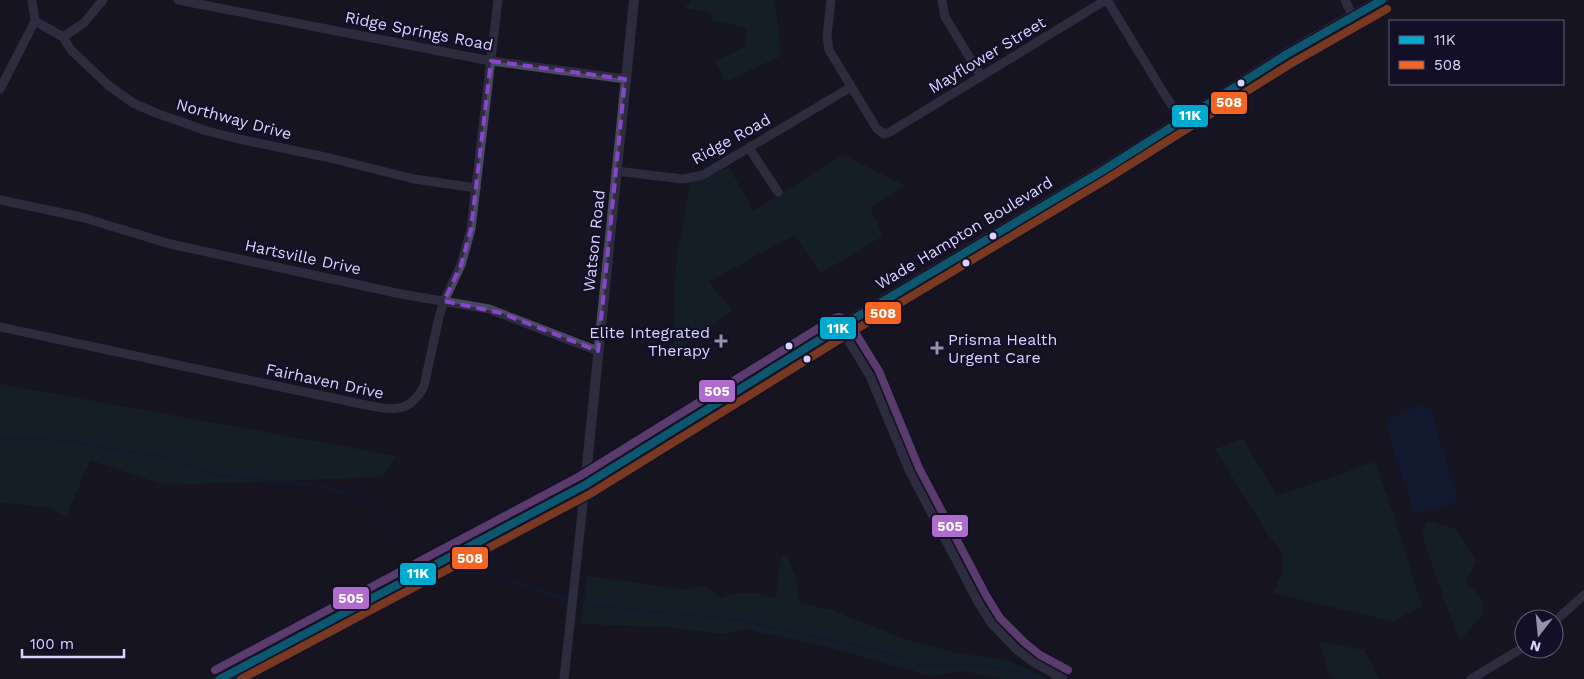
<svg xmlns="http://www.w3.org/2000/svg" width="1584" height="679" font-family="'Work Sans',sans-serif">
  <rect width="100%" height="100%" fill="#161421"/>
  <g fill="#132c2d">
    <path d="M692 0H775L781 56 725 82 716 61 744 48 747 28 712 20 711 12 685 8Z"/>
    <path d="M843 155 905 186 870 207 883 236 821 273 794 235 708 282 733 310 673 354 676 263 690 183 729 167 753 211Z"/>
    <path d="M0 384 397 456 382 477 165 485 90 460 66 517 50 508 0 502Z"/>
    <path d="M1243 439 1277 496 1375 462 1397 525 1422 607 1407 614 1395 622 1273 593 1283 571V553L1269 536 1215 449Z"/>
    <path d="M1426 522H1433L1455 529 1476 561 1466 582 1481 597 1483 614 1460 640 1446 604 1422 534Z"/>
    <path d="M782 554 787 556 796 579 799 603 831 610 907 640 956 653 1005 660 1027 669 1045 679H1002L964 671 929 676 829 647 745 629 724 634 666 627 581 624 587 576 686 590C701 583 710 586 721 599 743 590 752 592 775 598Z"/>
    <path d="M1319 642 1364 650 1379 679H1336L1330 677Z"/>
  </g>
  <path fill="#0d2144" d="M1422 405 1430 408 1457 496 1456 502 1418 513 1414 512 1387 429 1388 419Z"/>
  <g fill="none" stroke-linecap="round" stroke-linejoin="round">
    <g stroke="#0d2144" stroke-width="2">
      <path d="M0 439 21 438 71 441 112 449 169 457 181 464 216 475 315 485 353 495 367 501 396 529"/>
      <path d="M482 570 568 600"/>
      <path d="M579 604 740 620 800 634 851 644 886 653 921 666 982 665 1020 672 1036 679"/>
    </g>
    <g stroke="#4a4962" stroke-width="9">
      <path d="M32 0 35 21 63 37 71 50 108 85 133 103 156 113 207 131 239 139 330 158 414 179 476 188"/>
      <path d="M178 0 491 61 625 79"/>
      <path d="M831 0 827 36 829 50 877 129 884 134 890 132 1106 0"/>
      <path d="M942 0 945 17 981 76"/>
      <path d="M1107 0 1165 95 1182 120"/>
      <path d="M1345 0 1353 17"/>
      <path d="M63 37 84 23 103 0"/>
      <path d="M0 89 35 21"/>
      <path d="M749 148 778 192"/>
      <path d="M616 171 683 179 703 175 851 87"/>
      <path d="M0 200 81 217 170 244 401 294 489 309 598 351"/>
      <path d="M0 327 366 405C394 410 409 414 424 386L439 317 444 301 461 265 471 229 498 0"/>
      <path d="M840 327 870 376 910 472 978 602 992 624 1017 650 1035 663 1063 679"/>
      <path d="M1554 622 1584 595"/>
      <path d="M564 679 585 485"/>
      <path d="M1471 679 1524 647"/>
    </g>
    <path stroke="#4a4962" stroke-width="10" d="M585 485 634 0"/>
    <path stroke="#5e5373" stroke-width="12" d="M220 679 585 485 840 327 1102 171 1287 54 1382 0"/>
    <defs>
      <path id="bus-1" d="M220 679 585 485 840 327 1102 171 1287 54 1382 0"/>
      <path id="bus-2" d="M241 679 590 494 845 336 1107 179 1292 63 1387 9"/>
      <path id="bus-3" d="M215 670 580 476 835 318 840 317 848 321 879 371 919 468 987 597 1000 618 1024 642 1040 655 1068 670"/>
    </defs>
    <use href="#bus-1" stroke="#130f26" stroke-width="11"/>
    <use href="#bus-2" stroke="#130f26" stroke-width="11"/>
    <use href="#bus-3" stroke="#130f26" stroke-width="11"/>
    <use href="#bus-1" stroke="#00a9ce" stroke-width="8"/>
    <use href="#bus-2" stroke="#f26522" stroke-width="8"/>
    <use href="#bus-3" stroke="#b06ccc" stroke-width="8"/>
  </g>
  <path d="M0 0H1584V679H0ZM491 61 625 79 598 351 501 313 444 301 461 265 471 229Z" fill="#161421" fill-opacity=".55" fill-rule="evenodd"/>
  <path fill="none" stroke="#8945c9" stroke-width="4" stroke-dasharray="10 6" stroke-linejoin="round" d="M491 61 625 79 598 351 501 313 444 301 461 265 471 229Z"/>
  <g fill="#d9d4ff" stroke="#130f26" stroke-width="2">
    <circle cx="1241" cy="83" r="4.5"/>
    <circle cx="993" cy="236" r="4.5"/>
    <circle cx="966" cy="263" r="4.5"/>
    <circle cx="789" cy="346" r="4.5"/>
    <circle cx="807" cy="359" r="4.5"/>
  </g>
  <g fill="#9591b1" stroke="#130f26" stroke-width="2">
    <path d="M718.5 333.5h5v5h5v5h-5v5h-5v-5h-5v-5h5z"/>
    <path d="M934.5 340.5h5v5h5v5h-5v5h-5v-5h-5v-5h5z"/>
  </g>
  <g text-anchor="middle" dominant-baseline="central" stroke-width="4.5" stroke-linejoin="round" paint-order="stroke">
    <g font-size="16" fill="#d9d4ff" stroke="#130f26">
      <text transform="translate(419 31) rotate(11)">Ridge Springs Road</text>
      <text transform="translate(987 55) rotate(-31)">Mayflower Street</text>
      <text transform="translate(234 119) rotate(15)">Northway Drive</text>
      <text transform="translate(731 139) rotate(-29)">Ridge Road</text>
      <text transform="translate(964 233) rotate(-31)">Wade Hampton Boulevard</text>
      <text transform="translate(594 241) rotate(-84)">Watson Road</text>
      <text transform="translate(303 257) rotate(12)">Hartsville Drive</text>
      <text transform="translate(325 381) rotate(12)">Fairhaven Drive</text>
    </g>
    <g font-size="16" fill="#d9d4ff" stroke="#130f26" text-anchor="end">
      <text x="710" y="332">Elite Integrated<tspan x="710" dy="18">Therapy</tspan></text>
      <text x="948" y="339" text-anchor="start">Prisma Health<tspan x="948" dy="18">Urgent Care</tspan></text>
    </g>
  </g>
  <g stroke="#130f26" stroke-width="2">
    <rect x="1210" y="91" width="38" height="24" rx="5" fill="#f26522"/>
    <rect x="1171" y="104" width="38" height="24" rx="5" fill="#00a9ce"/>
    <rect x="864" y="301" width="38" height="24" rx="5" fill="#f26522"/>
    <rect x="819" y="316" width="38" height="24" rx="5" fill="#00a9ce"/>
    <rect x="698" y="379" width="38" height="24" rx="5" fill="#b06ccc"/>
    <rect x="931" y="514" width="38" height="24" rx="5" fill="#b06ccc"/>
    <rect x="451" y="546" width="38" height="24" rx="5" fill="#f26522"/>
    <rect x="399" y="562" width="38" height="24" rx="5" fill="#00a9ce"/>
    <rect x="332" y="586" width="38" height="24" rx="5" fill="#b06ccc"/>
  </g>
  <g font-size="14" text-anchor="middle" font-weight="bold" fill="#fff">
    <text x="1229" y="107">508</text>
    <text x="1190" y="120">11K</text>
    <text x="883" y="318">508</text>
    <text x="838" y="333">11K</text>
    <text x="717" y="396">505</text>
    <text x="950" y="531">505</text>
    <text x="470" y="563">508</text>
    <text x="418" y="578">11K</text>
    <text x="351" y="603">505</text>
  </g>
  <rect x="1389" y="20" width="175" height="65" fill="#130f26" stroke="#625e7d"/>
  <rect x="1399" y="36" width="25" height="8" fill="#00a9ce" stroke="#625e7d"/>
  <text x="1434" y="45" font-size="15" fill="#d9d4ff">11K</text>
  <rect x="1399" y="61" width="25" height="8" fill="#f26522" stroke="#625e7d"/>
  <text x="1434" y="70" font-size="15" fill="#d9d4ff">508</text>
  <g transform="translate(1539 634) rotate(196)"><circle r="24" fill="#130f26" stroke="#625e7d"/>
  <path d="M0-4L9 19L0 12L-9 19Z" fill="#9591b1"/>
  <text y="-8" font-size="14" font-weight="bold" text-anchor="middle" fill="#d9d4ff">N</text>
  </g>
  <path d="M22 649v8h102v-8" fill="none" stroke="#d9d4ff" stroke-width="2.5"/>
  <text x="30" y="649" font-size="15" fill="#d9d4ff" stroke="#130f26" stroke-width="4" paint-order="stroke">100 m</text>
</svg>
